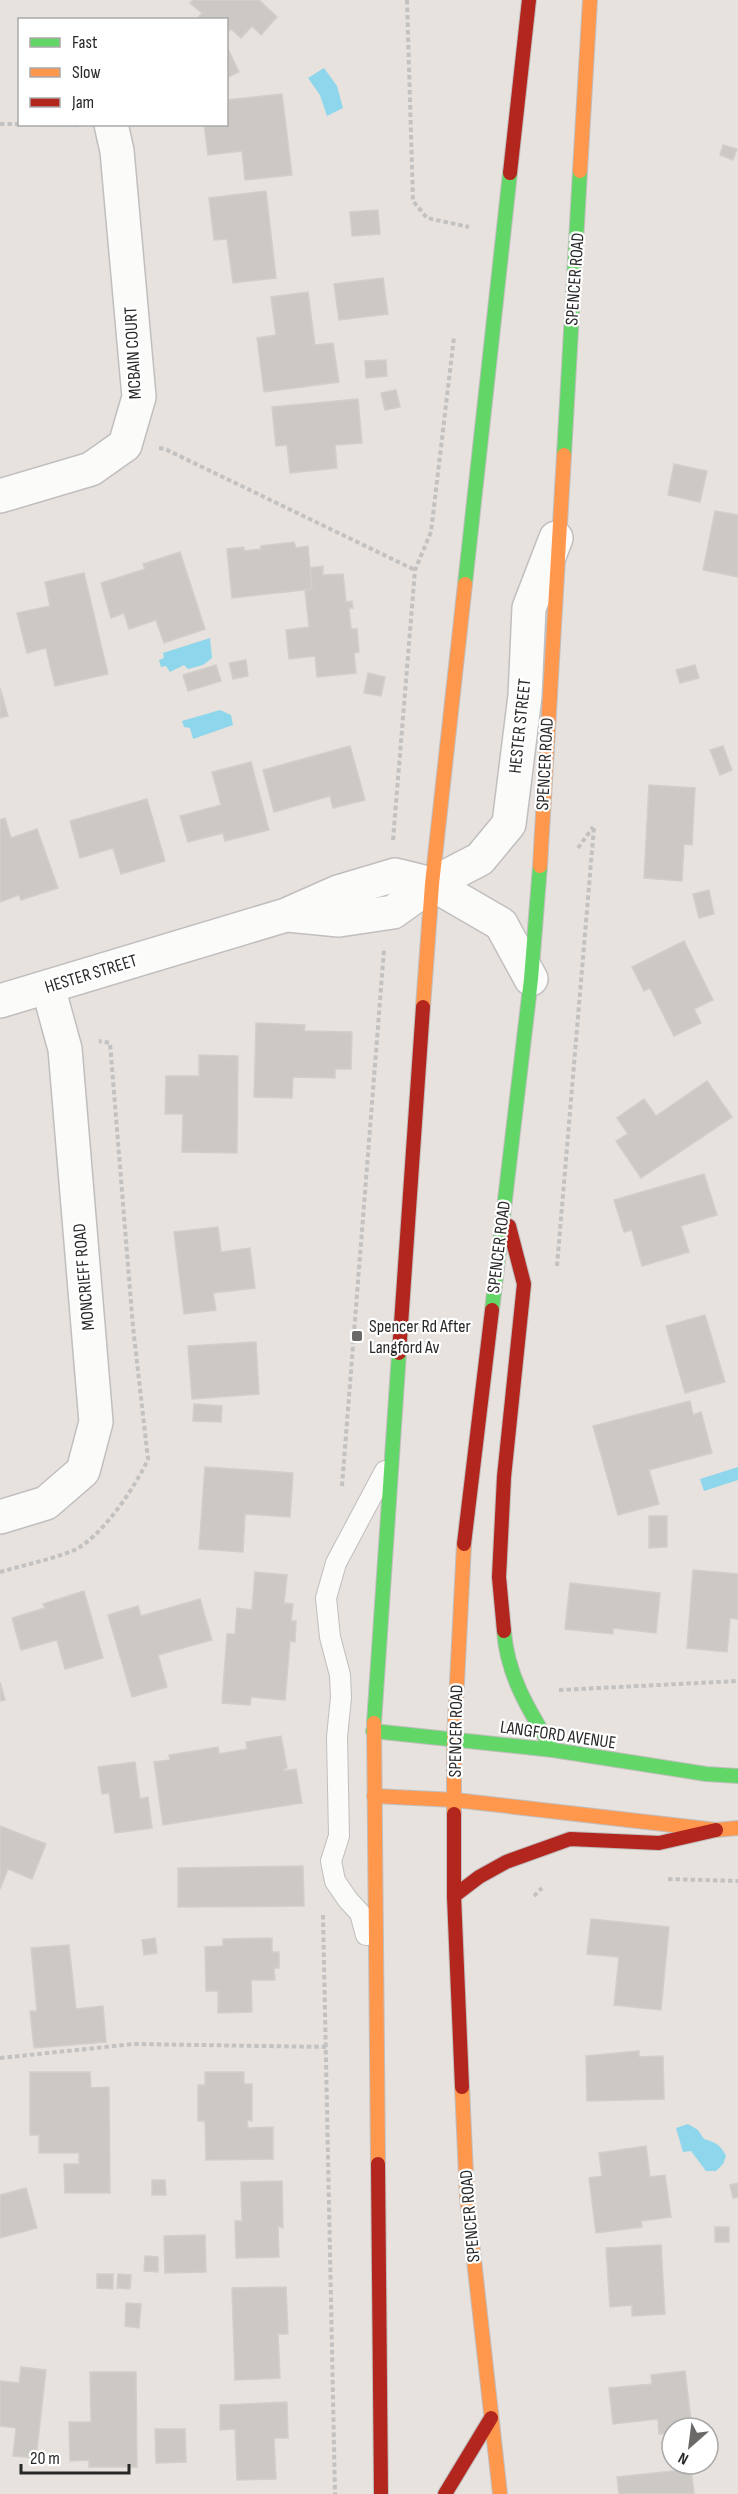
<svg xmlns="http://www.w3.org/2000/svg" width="738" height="2494" font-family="'Sofia Sans Condensed',sans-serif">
  <rect width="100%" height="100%" fill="#e7e2dd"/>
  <g fill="#8ed6eb">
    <path d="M324 68 337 86 343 108 327 116 320 95 308 78Z"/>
    <path d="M210 638 212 658 203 665 188 669 184 665 170 672 166 666 161 667 159 660 164 658 163 653Z"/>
    <path d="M220 710 231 715 233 725 193 739 190 728 184 727 182 721Z"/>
    <path d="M738 1467V1480L704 1491 700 1479Z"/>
    <path d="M688 2124 698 2130 704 2139C715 2142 721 2145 726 2156L723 2164 716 2171H706L691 2151 683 2152 676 2128Z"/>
  </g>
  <g fill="#ccc8c4" stroke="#d2cec9" stroke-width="1.5">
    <path d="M193 0H259L277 17 261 35 252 26 241 38 231 29 226 34V20H196L202 13 190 3Z"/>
    <path d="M228 49 239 72 226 78V50Z"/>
    <path d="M282 94 292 175 245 180 242 151 208 155 204 124H226V100Z"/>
    <path d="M723 145 737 149 733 160 720 155Z"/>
    <path d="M266 191 276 278 233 283 227 239 214 240 209 198Z"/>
    <path d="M378 210 380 234 352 236 350 212Z"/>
    <path d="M383 278 388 314 339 320 334 284Z"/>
    <path d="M308 292 315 345 333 343 339 382 264 392 257 338 276 335 271 297Z"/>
    <path d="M386 360 387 376 366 378 365 361Z"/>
    <path d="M396 390 400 407 385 410 381 393Z"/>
    <path d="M358 399 362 443 335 445 337 468 290 473 287 445 276 446 272 407Z"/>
    <path d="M674 464 707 471 700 502 668 495Z"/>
    <path d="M715 511 738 515V577L703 570Z"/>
    <path d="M294 542 296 548 308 546 312 589 232 598 227 549 244 547V551L261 549V546Z"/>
    <path d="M180 552 205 629 164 643 156 620 129 629 124 613 111 618 101 583 145 569 143 564Z"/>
    <path d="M323 566V575L343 574 346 602 352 601 353 608H349L351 629H357L359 652 354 653 356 673 317 677 315 656 289 659 286 630 309 627 305 590 312 589 310 568Z"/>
    <path d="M84 573 108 674 55 686 46 648 27 653 17 613 50 606 45 582Z"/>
    <path d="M246 660 248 676 233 679 229 663Z"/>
    <path d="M216 665 221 681 188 691 183 675Z"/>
    <path d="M695 665 699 678 680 683 676 670Z"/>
    <path d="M368 673 385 677 381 696 364 693Z"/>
    <path d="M0 688 8 716 0 718Z"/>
    <path d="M350 746 365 800 333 808 330 796 274 812 263 770Z"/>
    <path d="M723 746 732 770 720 775 710 750Z"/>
    <path d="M251 762 269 830 225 841 223 833 188 842 180 816 221 805 212 772Z"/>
    <path d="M649 785 695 788 692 845 684 844 682 881 644 878Z"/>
    <path d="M147 799 165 861 121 874 113 848 80 858 70 821Z"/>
    <path d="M5 818 11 838 37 829 58 888 21 900 19 895 0 902V820Z"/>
    <path d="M709 890 714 914 699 918 693 894Z"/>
    <path d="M684 941 713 1000 694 1009 701 1023 674 1036 650 988 644 991 632 967Z"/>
    <path d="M256 1023 305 1025 304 1031 352 1032 351 1069H335V1078L293 1077 292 1098 254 1097Z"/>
    <path d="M199 1055 238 1056 237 1153 182 1152 183 1114H165L166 1076H199Z"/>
    <path d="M707 1081 732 1117 641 1178 616 1141 628 1134 617 1118 644 1099 656 1116Z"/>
    <path d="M704 1174 717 1215 681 1226 689 1252 642 1266 632 1230 624 1232 614 1200Z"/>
    <path d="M218 1227 221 1252 250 1248 255 1288 213 1293 216 1310 184 1314 174 1232Z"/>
    <path d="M705 1315 725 1382 685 1393 666 1326Z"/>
    <path d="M256 1342 259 1394 192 1399 188 1346Z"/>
    <path d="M690 1401 693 1415 701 1412 712 1453 649 1470 659 1504 618 1515 593 1426Z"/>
    <path d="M194 1404 222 1406 221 1422 193 1421Z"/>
    <path d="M205 1467 293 1473 290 1517 245 1514 243 1552 199 1549Z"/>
    <path d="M649 1516H667V1547L649 1548Z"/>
    <path d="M693 1570 738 1574V1619L730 1618 727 1652 687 1648Z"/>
    <path d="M255 1572 287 1575 284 1603 293 1604 291 1621H296L295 1642 290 1641 285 1700 251 1697 250 1705 222 1703 227 1634H235L237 1608 252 1610Z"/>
    <path d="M570 1583 660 1593 656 1633 613 1628V1634L565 1629Z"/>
    <path d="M84 1591 103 1658 65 1669 57 1640 21 1650 12 1618 45 1608 43 1604Z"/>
    <path d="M200 1599 212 1640 158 1655 167 1687 132 1697 108 1615 138 1606 141 1616Z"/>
    <path d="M0 1682 5 1700 0 1701Z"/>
    <path d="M281 1736 287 1768 284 1769V1771L296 1769 302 1803 163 1825 154 1762 170 1760 169 1755 218 1747 219 1754 247 1749 246 1742Z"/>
    <path d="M135 1762 140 1799 148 1797 152 1828 115 1833 109 1793 102 1794 98 1767Z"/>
    <path d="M0 1826 46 1844 32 1879 8 1869 0 1889Z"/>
    <path d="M303 1866 304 1906 178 1907V1868Z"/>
    <path d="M591 1919 669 1927 661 2010 614 2005 619 1957 587 1954Z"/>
    <path d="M155 1938 157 1953 144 1955 142 1940Z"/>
    <path d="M272 1938V1952H279V1968H274L275 1980H251L252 2012 218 2013V1991H206L205 1947 223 1946V1939Z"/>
    <path d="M69 1945 76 2009 103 2006 106 2042 34 2048 30 2011H37L31 1948Z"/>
    <path d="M639 2051V2057L663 2056 664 2099 587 2101 586 2056Z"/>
    <path d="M30 2072H90L91 2088 109 2087 110 2193H65L64 2164H79V2153H39V2135H30Z"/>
    <path d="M205 2072H244V2084H252V2121L247 2120 248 2128 273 2127V2159L206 2160 205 2121H198V2085H205Z"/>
    <path d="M646 2146 650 2177 665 2175 671 2217 641 2221 642 2227 596 2233 589 2178 602 2176 599 2153Z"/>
    <path d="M152 2180H165L166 2195H152Z"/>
    <path d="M282 2181 283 2228 278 2226 279 2257 236 2258 235 2221H242L241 2182Z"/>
    <path d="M738 2183V2197L733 2198 730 2185Z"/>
    <path d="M26 2188 37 2228 0 2238V2195Z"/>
    <rect x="715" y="2227" width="14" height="15"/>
    <path d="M205 2235 206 2272 165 2273 164 2236Z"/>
    <path d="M661 2245 665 2314 632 2316V2305L610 2307 606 2248Z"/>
    <path d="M145 2256 158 2257V2272L144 2271Z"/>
    <path d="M97 2274H113V2289L97 2288Z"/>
    <path d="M118 2274 131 2275 130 2289 117 2288Z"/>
    <path d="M286 2287 288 2334H278L280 2378 235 2380 232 2288Z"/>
    <path d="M126 2303 141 2304 139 2328 125 2326Z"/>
    <path d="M21 2367 46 2370 36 2458 13 2456 16 2428 0 2426V2381L19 2383Z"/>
    <path d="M685 2371 692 2428H672V2433L659 2434 658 2419 613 2424 609 2388 652 2384 651 2375Z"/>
    <path d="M90 2372H136L137 2467H89V2460L70 2461 69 2422H91Z"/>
    <path d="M287 2402 288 2438H274L276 2479 237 2480 235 2429 220 2430V2405Z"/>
    <path d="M155 2429H185L186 2462 156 2463Z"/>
    <path d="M691 2469 694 2494H619L617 2477Z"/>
  </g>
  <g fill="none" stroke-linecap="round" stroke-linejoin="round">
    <defs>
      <path id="lane" d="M366 1935 360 1913 348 1900 335 1881 331 1861 339 1836 337 1737 341 1697 340 1675 330 1637 326 1598 336 1563 385 1471"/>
      <g id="street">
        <path d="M0 496 91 469 125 445 139 397 117 151 111 124"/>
        <path d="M288 915 339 920 393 912 432 884 480 859 509 824 525 696 529 608 556 538"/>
        <path d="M0 1001 286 915 338 892 395 875 432 884 501 924 531 979"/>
        <path d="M0 1517 46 1503 83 1471 96 1422 65 1049 48 987"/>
      </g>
      <g id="fast">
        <path d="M564 455 580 171"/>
        <path d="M465 584 510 173"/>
        <path d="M492 1310 531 979 540 866"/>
        <path d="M504 1631C507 1676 530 1712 553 1750"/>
        <path d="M374 1723 399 1353"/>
        <path d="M373 1731 553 1750 706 1774 738 1776"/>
      </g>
      <g id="slow">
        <path d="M580 171 590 0"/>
        <path d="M540 866 564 455"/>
        <path d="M423 1007 432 884 465 584"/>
        <path d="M374 1723 378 2164"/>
        <path d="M374 1796 455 1800 716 1830 738 1828"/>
        <path d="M454 1814V1741L464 1544"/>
        <path d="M462 2087 467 2197 500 2494"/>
      </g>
      <g id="jam">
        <path d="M510 173 529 0"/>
        <path d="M399 1353 423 1007"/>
        <path d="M464 1544 492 1310"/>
        <path d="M504 1631 499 1577 504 1477 524 1284 509 1226"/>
        <path d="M454 1814V1896L462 2087"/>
        <path d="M454 1896 479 1877 506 1862 570 1839 659 1843 716 1830"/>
        <path d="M378 2164 381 2494"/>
        <path d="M445 2494 491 2418"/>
      </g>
    </defs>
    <use href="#lane" stroke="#c0bebf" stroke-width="22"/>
    <use href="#street" stroke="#c0bebf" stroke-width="36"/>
    <use href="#fast" stroke="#c0bebf" stroke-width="16"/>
    <use href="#slow" stroke="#c0bebf" stroke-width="16"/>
    <use href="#jam" stroke="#c0bebf" stroke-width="16"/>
    <g stroke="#c3c2c2" stroke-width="4" stroke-dasharray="4.5 3" stroke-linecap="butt">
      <path d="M407 0 413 201 427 218 469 227"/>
      <path d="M0 124H20"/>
      <path d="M37 124 78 125"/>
      <path d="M159 448 165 449 415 570"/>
      <path d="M393 840 415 570 431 532 454 337"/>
      <path d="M578 848 593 827"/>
      <path d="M557 1266 594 827"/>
      <path d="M342 1486 384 950"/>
      <path d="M0 1572C24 1565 49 1560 72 1551 100 1540 136 1486 148 1459L133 1327 110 1043 99 1041"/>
      <path d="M559 1690 738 1681"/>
      <path d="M668 1879 738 1881"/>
      <path d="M534 1896 542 1888"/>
      <path d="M323 1915 335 2494"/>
      <path d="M0 2058 134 2044 327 2047"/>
    </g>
    <use href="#lane" stroke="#fbfbfa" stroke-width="20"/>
    <use href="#street" stroke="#fbfbfa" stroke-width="33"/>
    <use href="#fast" stroke="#63d668" stroke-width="14"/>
    <use href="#slow" stroke="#ff974d" stroke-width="14"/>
    <use href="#jam" stroke="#b3261e" stroke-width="14"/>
  </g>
  <rect fill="#6b6967" stroke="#fff" stroke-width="2" x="351" y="1330" width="12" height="12" rx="3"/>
  <g text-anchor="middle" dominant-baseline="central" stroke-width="4.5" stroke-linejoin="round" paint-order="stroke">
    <g font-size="18" fill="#282828" stroke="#fff">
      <text transform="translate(575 279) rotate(-86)">SPENCER ROAD</text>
      <text transform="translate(133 353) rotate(-93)">MCBAIN COURT</text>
      <text transform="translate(520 726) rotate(-84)">HESTER STREET</text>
      <text transform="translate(545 764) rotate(-87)">SPENCER ROAD</text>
      <text transform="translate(91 974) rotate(-17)">HESTER STREET</text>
      <text transform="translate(499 1247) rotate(-83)">SPENCER ROAD</text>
      <text transform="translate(84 1277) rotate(-95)">MONCRIEFF ROAD</text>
      <text transform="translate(456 1731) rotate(-89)">SPENCER ROAD</text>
      <text transform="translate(558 1735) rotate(8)">LANGFORD AVENUE</text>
      <text transform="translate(470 2216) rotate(-95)">SPENCER ROAD</text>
    </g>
    <g font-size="18" fill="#282828" stroke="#fff" text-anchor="start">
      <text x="369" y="1326">Spencer Rd After<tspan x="369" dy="21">Langford Av</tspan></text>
    </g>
  </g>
  <rect x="18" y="18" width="210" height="108" fill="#ffffff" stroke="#a9a9a9" stroke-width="1.5"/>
  <rect x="30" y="38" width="30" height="9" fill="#63d668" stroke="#a9a9a9" stroke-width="1.5"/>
  <text x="72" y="48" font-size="18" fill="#282828">Fast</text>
  <rect x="30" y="68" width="30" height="9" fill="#ff974d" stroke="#a9a9a9" stroke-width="1.5"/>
  <text x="72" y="78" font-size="18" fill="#282828">Slow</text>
  <rect x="30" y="98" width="30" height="9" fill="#b3261e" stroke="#a9a9a9" stroke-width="1.5"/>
  <text x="72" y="108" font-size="18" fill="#282828">Jam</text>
  <g transform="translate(690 2446) rotate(208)"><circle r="28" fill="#ffffff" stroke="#a9a9a9" stroke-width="1.5"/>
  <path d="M0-4.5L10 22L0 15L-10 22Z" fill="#6b6967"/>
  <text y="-9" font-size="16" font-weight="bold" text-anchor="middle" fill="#282828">N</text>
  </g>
  <path d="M21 2464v9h108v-9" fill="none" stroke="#282828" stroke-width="3"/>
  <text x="30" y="2464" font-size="18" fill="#282828" stroke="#ffffff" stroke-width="4.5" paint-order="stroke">20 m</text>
</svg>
